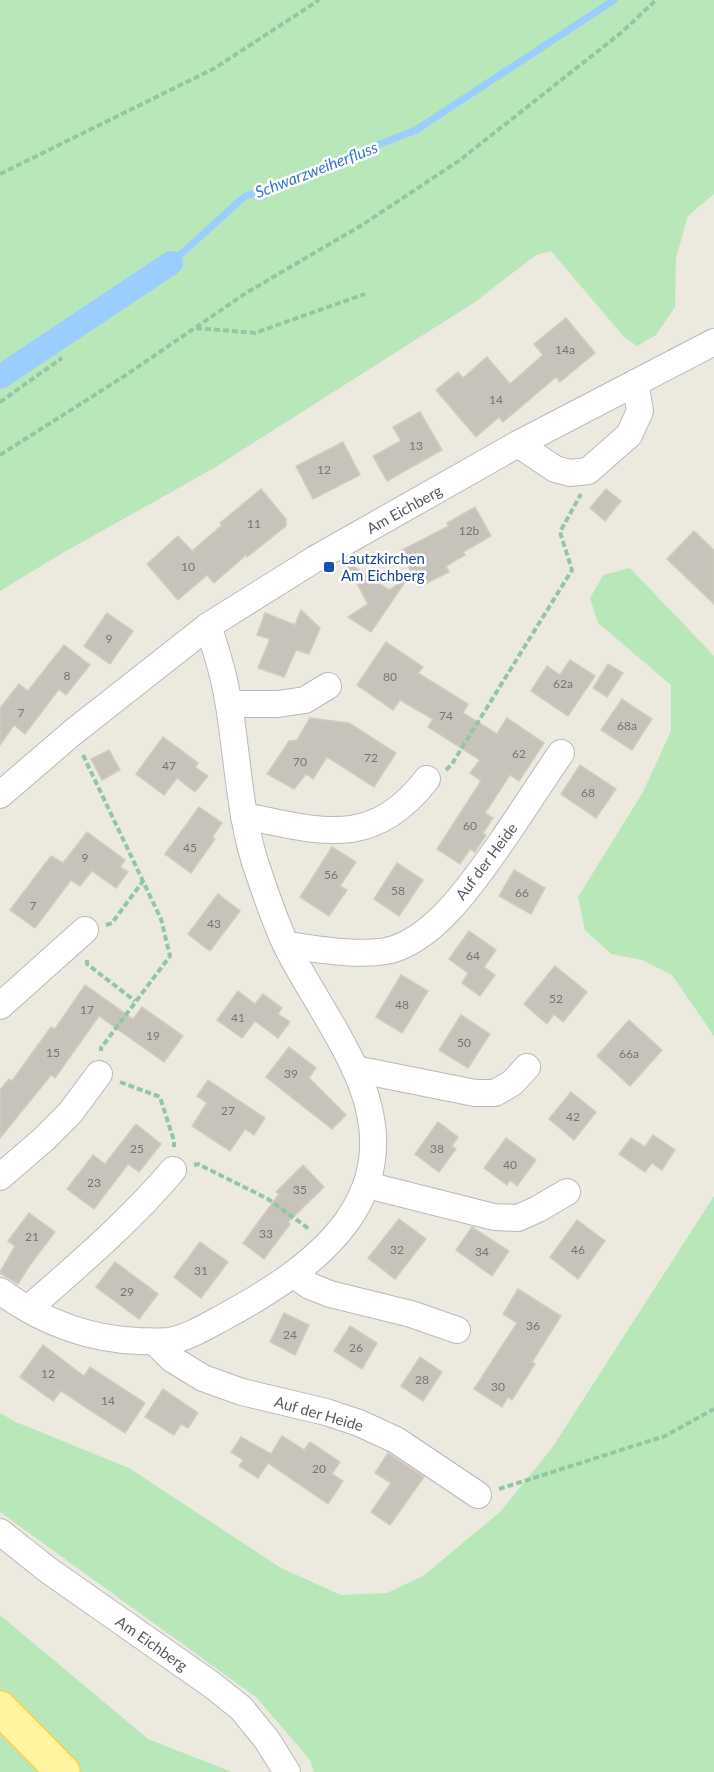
<svg xmlns="http://www.w3.org/2000/svg" width="714" height="1772" font-family="Lato,sans-serif">
  <rect width="100%" height="100%" fill="#eceade"/>
  <g fill="#b8e7ba">
    <path d="M0 0H714V194L688 216 676 258 675 307 656 335 637 346 624 337 551 251 536 255 475 302 214 468 61 554 0 591Z"/>
    <path d="M630 568 714 656V1036L672 975 642 960 611 954 585 930 578 897 643 792 671 731V685L598 623 590 598 603 575Z"/>
    <path d="M714 1196V1772H314L310 1760 257 1698 0 1512V1413L16 1422 129 1468 281 1568 341 1595 387 1593 423 1576 500 1512 552 1448Z"/>
    <path d="M0 1615 148 1739 232 1772H0Z"/>
  </g>
  <g fill="none" stroke-linecap="round" stroke-linejoin="round">
    <path stroke="#9bceff" stroke-width="7" d="M171 263 244 197 416 130 614 0"/>
    <path stroke="#9bceff" stroke-width="24" d="M0 377 171 263"/>
  </g>
  <g fill="#c7c3bb" stroke="#d1ccbc" stroke-width="1.5">
    <path d="M566 318 595 353 560 382 556 377 503 422 499 417 476 437 436 390 458 372 463 378 487 357 510 384 543 355 534 344Z"/>
    <path d="M420 412 442 450 387 481 373 456 401 441 393 427Z"/>
    <path d="M343 442 360 475 313 499 296 466Z"/>
    <path d="M261 489 286 519V526L247 557 246 555 214 583 207 575 178 600 147 564 178 536 192 551 222 525 220 523Z"/>
    <path d="M606 489 621 501 605 521 590 508Z"/>
    <path d="M475 507 491 536 463 552 465 555 446 566 449 572 419 587 400 551 449 526 447 523Z"/>
    <path d="M694 531 714 550V604L667 559Z"/>
    <path d="M345 561 389 590 407 579 371 632 348 617 368 604Z"/>
    <path d="M301 610 320 628 309 654 296 650 284 677 258 668 270 639 257 635 265 613 295 625Z"/>
    <path d="M107 613 133 631 110 664 84 646Z"/>
    <path d="M386 642 423 667 418 673 468 704 463 713 497 734 507 718 544 743 519 781 510 775 485 813 493 818 483 833 486 835 475 852 470 849 460 864 437 849 481 781 470 773 480 760 428 727 433 719 400 700 393 710 357 685Z"/>
    <path d="M64 645 90 665 66 695 59 689 25 734 14 725 0 745V708L19 684 28 691Z"/>
    <path d="M570 660 595 676 568 716 531 691 547 666 560 675Z"/>
    <path d="M608 664 623 673 607 697 593 688Z"/>
    <path d="M622 699 652 719 632 750 601 730Z"/>
    <path d="M310 718 349 723 396 753 374 787 327 757 313 779 306 774 294 789 267 774 289 741 297 740Z"/>
    <path d="M163 737 198 763 195 767 208 776 195 792 177 778 164 795 136 774Z"/>
    <path d="M109 750 120 770 102 780 91 759Z"/>
    <path d="M580 765 616 789 596 818 561 794Z"/>
    <path d="M199 807 222 823 212 837 215 839 191 873 165 854Z"/>
    <path d="M87 832 125 860 120 867 128 872 116 888 92 871 80 886 71 880 35 928 10 910 51 856 63 863Z"/>
    <path d="M332 847 356 862 340 886 347 890 329 916 300 897Z"/>
    <path d="M397 863 423 880 399 916 374 899Z"/>
    <path d="M514 870 545 888 531 914 499 896Z"/>
    <path d="M218 894 240 911 210 951 188 934Z"/>
    <path d="M469 931 496 950 484 967 495 975 480 996 462 983 468 973 449 959Z"/>
    <path d="M555 966 587 992 563 1022 554 1014 547 1024 524 1004Z"/>
    <path d="M401 975 428 991 402 1033 376 1017Z"/>
    <path d="M85 985 133 1019 142 1007 183 1036 164 1062 99 1016 55 1078 51 1075 0 1138V1090L9 1079 12 1081 51 1027 55 1029Z"/>
    <path d="M238 991 255 1004 263 994 282 1008 278 1014 290 1022 278 1038 255 1021 242 1038 217 1020Z"/>
    <path d="M461 1015 490 1034 468 1068 439 1050Z"/>
    <path d="M629 1020 662 1050 630 1086 597 1056Z"/>
    <path d="M289 1047 316 1068 309 1078 346 1115 332 1129 266 1077Z"/>
    <path d="M208 1080 265 1118 254 1135 245 1129 230 1151 192 1126 207 1103 197 1096Z"/>
    <path d="M571 1092 596 1112 574 1140 549 1119Z"/>
    <path d="M438 1122 458 1137 452 1146 456 1149 439 1172 415 1154Z"/>
    <path d="M136 1124 161 1144 139 1172 128 1164 94 1209 67 1189 93 1155 105 1164Z"/>
    <path d="M653 1135 675 1150 662 1170 652 1163 645 1172 619 1154 631 1138 645 1147Z"/>
    <path d="M506 1138 536 1160 517 1186 510 1180 507 1185 484 1168Z"/>
    <path d="M303 1165 324 1187 288 1222 290 1224 264 1259 243 1243 279 1194 276 1192Z"/>
    <path d="M29 1213 55 1232 30 1265 18 1284 0 1273V1272L15 1246 8 1241Z"/>
    <path d="M399 1219 426 1239 395 1279 368 1258Z"/>
    <path d="M577 1220 605 1241 578 1279 550 1257Z"/>
    <path d="M472 1227 509 1251 492 1276 456 1250Z"/>
    <path d="M200 1242 228 1262 201 1298 174 1277Z"/>
    <path d="M115 1262 158 1294 139 1319 96 1287Z"/>
    <path d="M518 1289 561 1316 532 1362 535 1364 512 1400 508 1397 502 1407 474 1389 517 1323 503 1314Z"/>
    <path d="M284 1313 309 1325 295 1355 270 1342Z"/>
    <path d="M350 1326 377 1343 362 1369 334 1351Z"/>
    <path d="M43 1345 84 1376 90 1367 145 1403 125 1433 61 1391 53 1401 20 1377Z"/>
    <path d="M420 1357 442 1372 423 1401 401 1386Z"/>
    <path d="M163 1389 198 1413 188 1428 181 1424 174 1435 145 1417Z"/>
    <path d="M282 1436 304 1450 310 1442 340 1462 332 1474 343 1481 328 1504 268 1463 258 1478 239 1466 243 1460 231 1452 241 1437 271 1454Z"/>
    <path d="M388 1453 424 1477 390 1525 371 1512 391 1483 375 1473Z"/>
  </g>
  <g fill="none" stroke-linecap="round" stroke-linejoin="round">
    <defs>
      <g id="minor">
        <path d="M518 444 555 469 570 473 588 471 629 435 640 411 635 383"/>
        <path d="M229 704H278L305 700 328 686"/>
        <path d="M0 795 72 733 208 626 315 559 518 444 714 342"/>
        <path d="M244 816C321 831 372 850 427 779"/>
        <path d="M286 945C319 949 353 956 386 951 434 942 476 878 502 841 522 812 541 782 561 753"/>
        <path d="M0 1006 85 930"/>
        <path d="M355 1069 475 1093H495L512 1083 527 1067"/>
        <path d="M0 1177 44 1139 70 1113 99 1074"/>
        <path d="M367 1185 494 1217 518 1218 538 1209 567 1192"/>
        <path d="M294 1275 310 1286 330 1294 411 1314 457 1330"/>
        <path d="M0 1291C41 1321 88 1339 139 1341 149 1341 160 1342 170 1341 189 1337 205 1327 222 1318 322 1264 413 1194 355 1069 336 1027 308 988 287 947 276 924 267 898 259 874 240 823 238 760 229 706 225 679 217 652 208 626"/>
        <path d="M28 1309C78 1265 130 1221 173 1170"/>
        <path d="M155 1342 172 1359 203 1378 242 1392 326 1412 359 1423 396 1440 478 1495"/>
        <path d="M0 1532 48 1570 212 1685 241 1708 267 1740 287 1772"/>
      </g>
      <path id="major" d="M0 1708 63 1772"/>
    </defs>
    <use href="#minor" stroke="#b7b9bf" stroke-width="28"/>
    <use href="#major" stroke="#fcd248" stroke-width="36"/>
    <g stroke="#91c7a3" stroke-width="4" stroke-dasharray="6 3" stroke-linecap="butt">
      <path d="M0 174 215 68 319 0"/>
      <path d="M196 328 255 333 365 294"/>
      <path d="M0 402 62 358"/>
      <path d="M0 455 126 375 246 293 362 225 460 160 622 32 656 0"/>
      <path d="M83 755 161 919 170 956 101 1048V1051"/>
      <path d="M446 770 452 764 572 570 560 532 581 494"/>
      <path d="M106 925 112 923 143 881"/>
      <path d="M87 960V964L135 1001"/>
      <path d="M120 1082 160 1097 174 1141V1147"/>
      <path d="M194 1165 198 1164 268 1199 309 1229"/>
      <path d="M499 1489 665 1436 714 1409"/>
    </g>
    <use href="#minor" stroke="#fff" stroke-width="26"/>
    <use href="#major" stroke="#fff5a0" stroke-width="33"/>
  </g>
  <rect fill="#1a4fb4" stroke="#fff" stroke-width="2" x="323" y="561" width="12" height="12" rx="3"/>
  <g text-anchor="middle" dominant-baseline="central" stroke-width="5" stroke-linejoin="round" paint-order="stroke">
    <g font-size="12" fill="#737578">
      <text x="565" y="349">14a</text>
      <text x="496" y="399">14</text>
      <text x="416" y="445">13</text>
      <text x="324" y="469">12</text>
      <text x="254" y="523">11</text>
      <text x="469" y="530">12b</text>
      <text x="188" y="566">10</text>
      <text x="109" y="638">9</text>
      <text x="67" y="675">8</text>
      <text x="390" y="676">80</text>
      <text x="563" y="683">62a</text>
      <text x="21" y="712">7</text>
      <text x="446" y="715">74</text>
      <text x="627" y="725">68a</text>
      <text x="519" y="753">62</text>
      <text x="371" y="757">72</text>
      <text x="300" y="761">70</text>
      <text x="169" y="765">47</text>
      <text x="588" y="792">68</text>
      <text x="470" y="825">60</text>
      <text x="190" y="847">45</text>
      <text x="85" y="857">9</text>
      <text x="331" y="874">56</text>
      <text x="398" y="890">58</text>
      <text x="522" y="892">66</text>
      <text x="33" y="905">7</text>
      <text x="214" y="923">43</text>
      <text x="473" y="955">64</text>
      <text x="556" y="998">52</text>
      <text x="402" y="1004">48</text>
      <text x="87" y="1009">17</text>
      <text x="238" y="1017">41</text>
      <text x="153" y="1035">19</text>
      <text x="464" y="1042">50</text>
      <text x="53" y="1052">15</text>
      <text x="629" y="1053">66a</text>
      <text x="291" y="1073">39</text>
      <text x="228" y="1110">27</text>
      <text x="573" y="1116">42</text>
      <text x="137" y="1148">25</text>
      <text x="437" y="1148">38</text>
      <text x="510" y="1164">40</text>
      <text x="94" y="1182">23</text>
      <text x="300" y="1189">35</text>
      <text x="266" y="1233">33</text>
      <text x="32" y="1236">21</text>
      <text x="397" y="1249">32</text>
      <text x="578" y="1249">46</text>
      <text x="482" y="1251">34</text>
      <text x="201" y="1270">31</text>
      <text x="127" y="1291">29</text>
      <text x="533" y="1325">36</text>
      <text x="290" y="1334">24</text>
      <text x="356" y="1347">26</text>
      <text x="48" y="1373">12</text>
      <text x="422" y="1379">28</text>
      <text x="498" y="1386">30</text>
      <text x="108" y="1400">14</text>
      <text x="319" y="1468">20</text>
    </g>
    <g font-size="15" fill="#575b61" stroke="#fff">
      <text transform="translate(404 509) rotate(-29)">Am Eichberg</text>
      <text transform="translate(486 861) rotate(-53)">Auf der Heide</text>
      <text transform="translate(319 1413) rotate(16)">Auf der Heide</text>
      <text transform="translate(152 1643) rotate(35)">Am Eichberg</text>
    </g>
    <g font-size="15" fill="#164399" stroke="#fff" text-anchor="start">
      <text x="341" y="558">Lautzkirchen<tspan x="341" dy="17">Am Eichberg</tspan></text>
    </g>
    <g font-size="16" font-style="italic" fill="#3677ca" stroke="#fff">
      <text transform="translate(316 169) rotate(-21)">Schwarzweiherfluss</text>
    </g>
  </g>
</svg>
